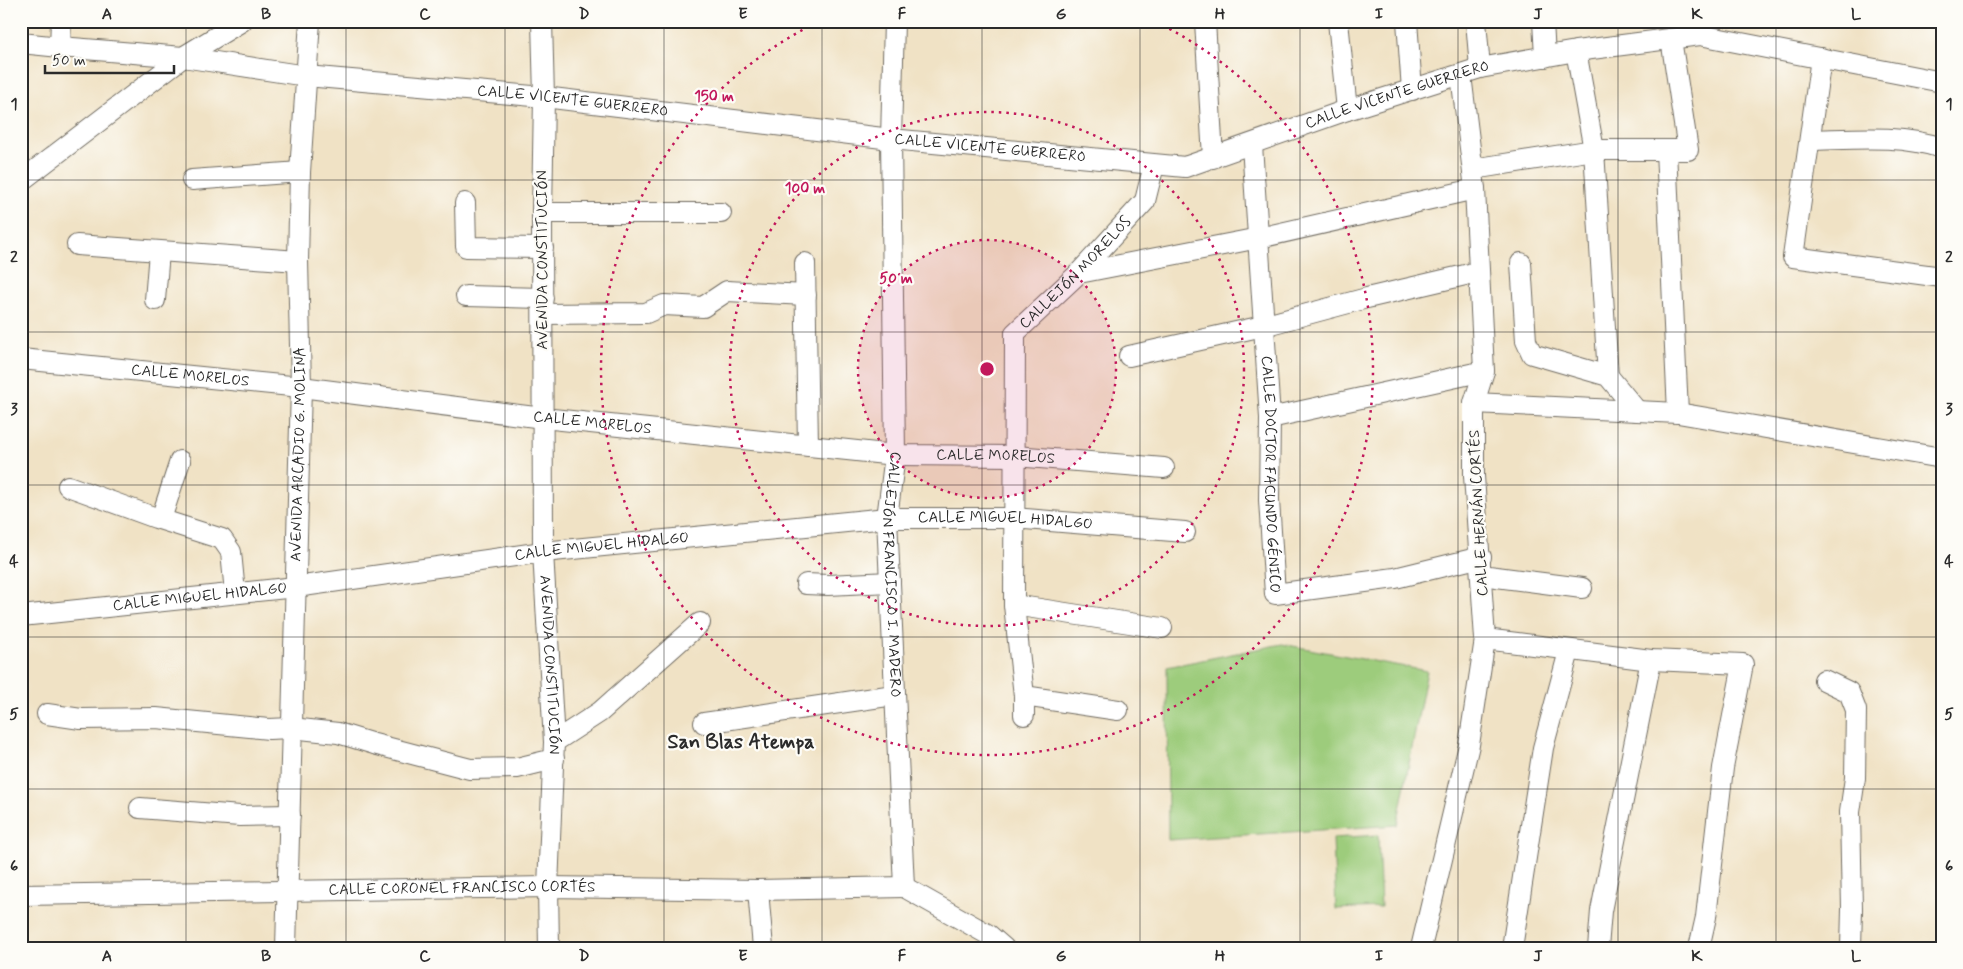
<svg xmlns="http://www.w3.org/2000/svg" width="1963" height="969" font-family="Mynerve,sans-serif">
  <rect width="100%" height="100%" fill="#fdfcf7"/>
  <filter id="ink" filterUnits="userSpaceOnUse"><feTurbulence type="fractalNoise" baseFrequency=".02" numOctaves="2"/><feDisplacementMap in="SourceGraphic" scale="10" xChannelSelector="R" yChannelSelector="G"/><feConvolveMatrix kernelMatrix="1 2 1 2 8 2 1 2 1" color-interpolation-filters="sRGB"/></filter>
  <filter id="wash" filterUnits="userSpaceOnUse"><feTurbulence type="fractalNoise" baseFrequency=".0096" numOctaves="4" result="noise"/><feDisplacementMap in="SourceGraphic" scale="20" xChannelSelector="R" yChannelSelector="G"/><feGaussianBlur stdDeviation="1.12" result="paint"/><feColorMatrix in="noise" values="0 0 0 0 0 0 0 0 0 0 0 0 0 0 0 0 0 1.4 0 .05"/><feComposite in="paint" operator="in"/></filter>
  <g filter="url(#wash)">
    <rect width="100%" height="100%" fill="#f0e2c5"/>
    <g fill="#9dcc7b" stroke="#647c53">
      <path d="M1282 644 1427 671 1397 825 1168 840 1167 667Z"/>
      <path d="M1378 835 1381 907 1336 909 1333 838Z"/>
    </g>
  </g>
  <g filter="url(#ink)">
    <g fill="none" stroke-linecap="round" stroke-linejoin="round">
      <defs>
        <g id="minor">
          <path id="s1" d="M542 21 544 97 542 213 543 552 554 742 548 887 549 948"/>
          <path id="s2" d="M894 21 891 139 895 455 887 518 904 887"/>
          <path d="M1205 21 1213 158"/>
          <path d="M1338 21 1347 110"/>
          <path d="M1407 21 1412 90"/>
          <path d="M1476 21 1480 68"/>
          <path d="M1543 21 1545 57"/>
          <path id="s3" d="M21 43 60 47 183 57 306 76 544 97 891 139 1185 167 1347 110 1480 68 1576 51 1700 35 1942 82"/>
          <path d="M60 47 61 21"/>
          <path d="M1576 51 1594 150 1608 376"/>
          <path d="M1821 58 1793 257 1942 277"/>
          <path d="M1810 140C1853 139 1900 134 1942 148"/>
          <path id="s4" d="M1252 145 1270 418 1269 500 1275 594 1395 578 1481 557"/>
          <path d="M1666 150 1678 413"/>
          <path d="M1473 169 1594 150H1688L1671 39"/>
          <path d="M192 180 300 172"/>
          <path d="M21 181 183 57 242 21"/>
          <path d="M465 203 466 247 543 248"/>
          <path d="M542 213H721"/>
          <path d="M77 245 298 261"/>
          <path d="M805 263 808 446"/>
          <path d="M1521 263 1526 341 1532 354 1608 376 1637 411"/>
          <path d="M1079 273 1259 238 1475 189"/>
          <path d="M466 296 543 298"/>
          <path d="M155 300 159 252"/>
          <path d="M543 314 646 313 664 305 703 307 727 291 806 295"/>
          <path d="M1129 356 1263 326 1367 298 1478 272"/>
          <path id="s5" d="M21 359 301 387 543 418 895 455 1015 456 1164 468"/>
          <path d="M1474 403 1678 413 1942 458"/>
          <path d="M1270 418 1484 371"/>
          <path d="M68 486 156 518 222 539 231 552 235 593"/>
          <path d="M161 519 180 461"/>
          <path d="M1481 575 1582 588"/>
          <path d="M806 584 828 585 890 582"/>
          <path d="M1014 605 1162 628"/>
          <path id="s6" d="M21 616 296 587 543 552 887 518H1013L1185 532"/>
          <path d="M1485 639 1651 660 1743 664 1723 768 1706 917 1699 948"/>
          <path d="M1824 680 1849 692 1856 710 1855 778 1850 812 1852 909 1851 948"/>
          <path d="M1024 696 1118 710"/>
          <path d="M47 714 81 719 156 718 269 729 291 728 338 733 374 744 470 769 517 768 554 759"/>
          <path id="s7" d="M1024 715V696L1014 605 1015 333 1079 273 1145 201 1154 165"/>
          <path d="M704 723 894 695"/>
          <path d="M554 742 600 712 700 623"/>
          <path d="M140 808 240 816 290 815"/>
          <path d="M904 887 989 935 1004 948"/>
          <path d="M758 890 763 948"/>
          <path id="s8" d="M21 895 548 887 758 890 904 887"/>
          <path id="s9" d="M286 948 301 387 298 261 300 172 310 21"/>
          <path d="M1421 948 1469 745 1485 639 1474 476V403L1484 371 1475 189 1461 75"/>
          <path d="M1512 948 1543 748 1569 651"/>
          <path d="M1598 948 1601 911 1651 660"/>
        </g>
      </defs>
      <use href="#minor" stroke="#706b61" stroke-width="22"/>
      <use href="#minor" stroke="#fff" stroke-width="20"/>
    </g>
  </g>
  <path fill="none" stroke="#2b2b2b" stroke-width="1" stroke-opacity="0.55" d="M186 21V948M346 21V948M505 21V948M664 21V948M822 21V948M982 21V948M1140 21V948M1300 21V948M1458 21V948M1618 21V948M1776 21V948M21 180H1942M21 332H1942M21 485H1942M21 637H1942M21 789H1942"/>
  <circle cx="987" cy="369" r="129" fill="#c2185b" fill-opacity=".12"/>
  <g fill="none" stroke="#c2185b" stroke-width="2.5" stroke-dasharray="2.5 5">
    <circle cx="987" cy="369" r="129"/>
    <circle cx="987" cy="369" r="257"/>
    <path d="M1156 22A386 386 0 1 1 818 22"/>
  </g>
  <g text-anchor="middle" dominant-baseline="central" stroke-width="4.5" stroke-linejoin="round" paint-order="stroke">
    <g font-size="15" fill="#2b2b2b" stroke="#fdfcf7">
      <text stroke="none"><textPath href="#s3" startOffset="1395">CALLE VICENTE GUERRERO</textPath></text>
      <text stroke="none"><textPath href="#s3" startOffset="555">CALLE VICENTE GUERRERO</textPath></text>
      <text stroke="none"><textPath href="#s3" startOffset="975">CALLE VICENTE GUERRERO</textPath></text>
      <text transform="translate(543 260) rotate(-90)">AVENIDA CONSTITUCIÓN</text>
      <text stroke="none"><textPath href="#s7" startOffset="468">CALLEJÓN MORELOS</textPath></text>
      <text stroke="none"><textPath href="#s5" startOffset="170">CALLE MORELOS</textPath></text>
      <text stroke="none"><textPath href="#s5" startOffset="575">CALLE MORELOS</textPath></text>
      <text stroke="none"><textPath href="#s9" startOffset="494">AVENIDA ARCADIO G. MOLINA</textPath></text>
      <text stroke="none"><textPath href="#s5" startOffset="980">CALLE MORELOS</textPath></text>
      <text stroke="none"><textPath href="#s4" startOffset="330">CALLE DOCTOR FACUNDO GÉNICO</textPath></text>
      <text transform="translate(1479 513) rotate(-93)">CALLE HERNÁN CORTÉS</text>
      <text stroke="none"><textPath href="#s6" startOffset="990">CALLE MIGUEL HIDALGO</textPath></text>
      <text stroke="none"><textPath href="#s6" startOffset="585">CALLE MIGUEL HIDALGO</textPath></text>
      <text stroke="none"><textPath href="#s2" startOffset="554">CALLEJÓN FRANCISCO I. MADERO</textPath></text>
      <text stroke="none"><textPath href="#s6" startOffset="180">CALLE MIGUEL HIDALGO</textPath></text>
      <text stroke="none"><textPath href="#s1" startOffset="644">AVENIDA CONSTITUCIÓN</textPath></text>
      <text stroke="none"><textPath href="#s8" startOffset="441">CALLE CORONEL FRANCISCO CORTÉS</textPath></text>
    </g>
    <g font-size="20" font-weight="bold" fill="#2b2b2b" stroke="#fdfcf7">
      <text x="741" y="742">San Blas Atempa</text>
    </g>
  </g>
  <circle cx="987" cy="369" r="8" fill="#c2185b" stroke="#fdfcf7" stroke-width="2.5"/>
  <g font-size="15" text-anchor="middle" font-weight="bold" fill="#c2185b" stroke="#fdfcf7" stroke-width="4.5" stroke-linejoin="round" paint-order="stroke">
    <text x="714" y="101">150 m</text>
    <text x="805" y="193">100 m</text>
    <text x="896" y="283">50 m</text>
  </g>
  <rect width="1963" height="969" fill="none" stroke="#fdfcf7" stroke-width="55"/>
  <path d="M45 65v8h129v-8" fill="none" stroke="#2b2b2b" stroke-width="2.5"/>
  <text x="52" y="65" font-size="15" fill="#2b2b2b" stroke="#fdfcf7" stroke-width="4" paint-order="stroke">50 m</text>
  <rect x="28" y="28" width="1908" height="914" fill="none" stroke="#2b2b2b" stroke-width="2"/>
  <g font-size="16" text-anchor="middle" font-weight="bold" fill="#2b2b2b">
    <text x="107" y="19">A</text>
    <text x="266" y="19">B</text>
    <text x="425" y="19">C</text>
    <text x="584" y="19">D</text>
    <text x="743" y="19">E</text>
    <text x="902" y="19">F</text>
    <text x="1061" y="19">G</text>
    <text x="1220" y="19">H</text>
    <text x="1379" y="19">I</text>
    <text x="1538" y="19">J</text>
    <text x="1697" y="19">K</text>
    <text x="1856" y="19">L</text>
    <text x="14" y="109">1</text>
    <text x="1949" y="109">1</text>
    <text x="14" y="262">2</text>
    <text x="1949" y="262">2</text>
    <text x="14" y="414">3</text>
    <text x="1949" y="414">3</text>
    <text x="14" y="566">4</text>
    <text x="1949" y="566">4</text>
    <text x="14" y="719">5</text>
    <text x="1949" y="719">5</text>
    <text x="14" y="871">6</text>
    <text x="1949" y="871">6</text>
    <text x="107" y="961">A</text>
    <text x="266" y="961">B</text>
    <text x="425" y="961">C</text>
    <text x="584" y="961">D</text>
    <text x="743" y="961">E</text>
    <text x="902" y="961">F</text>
    <text x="1061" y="961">G</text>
    <text x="1220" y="961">H</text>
    <text x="1379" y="961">I</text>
    <text x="1538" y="961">J</text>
    <text x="1697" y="961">K</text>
    <text x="1856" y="961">L</text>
  </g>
</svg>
